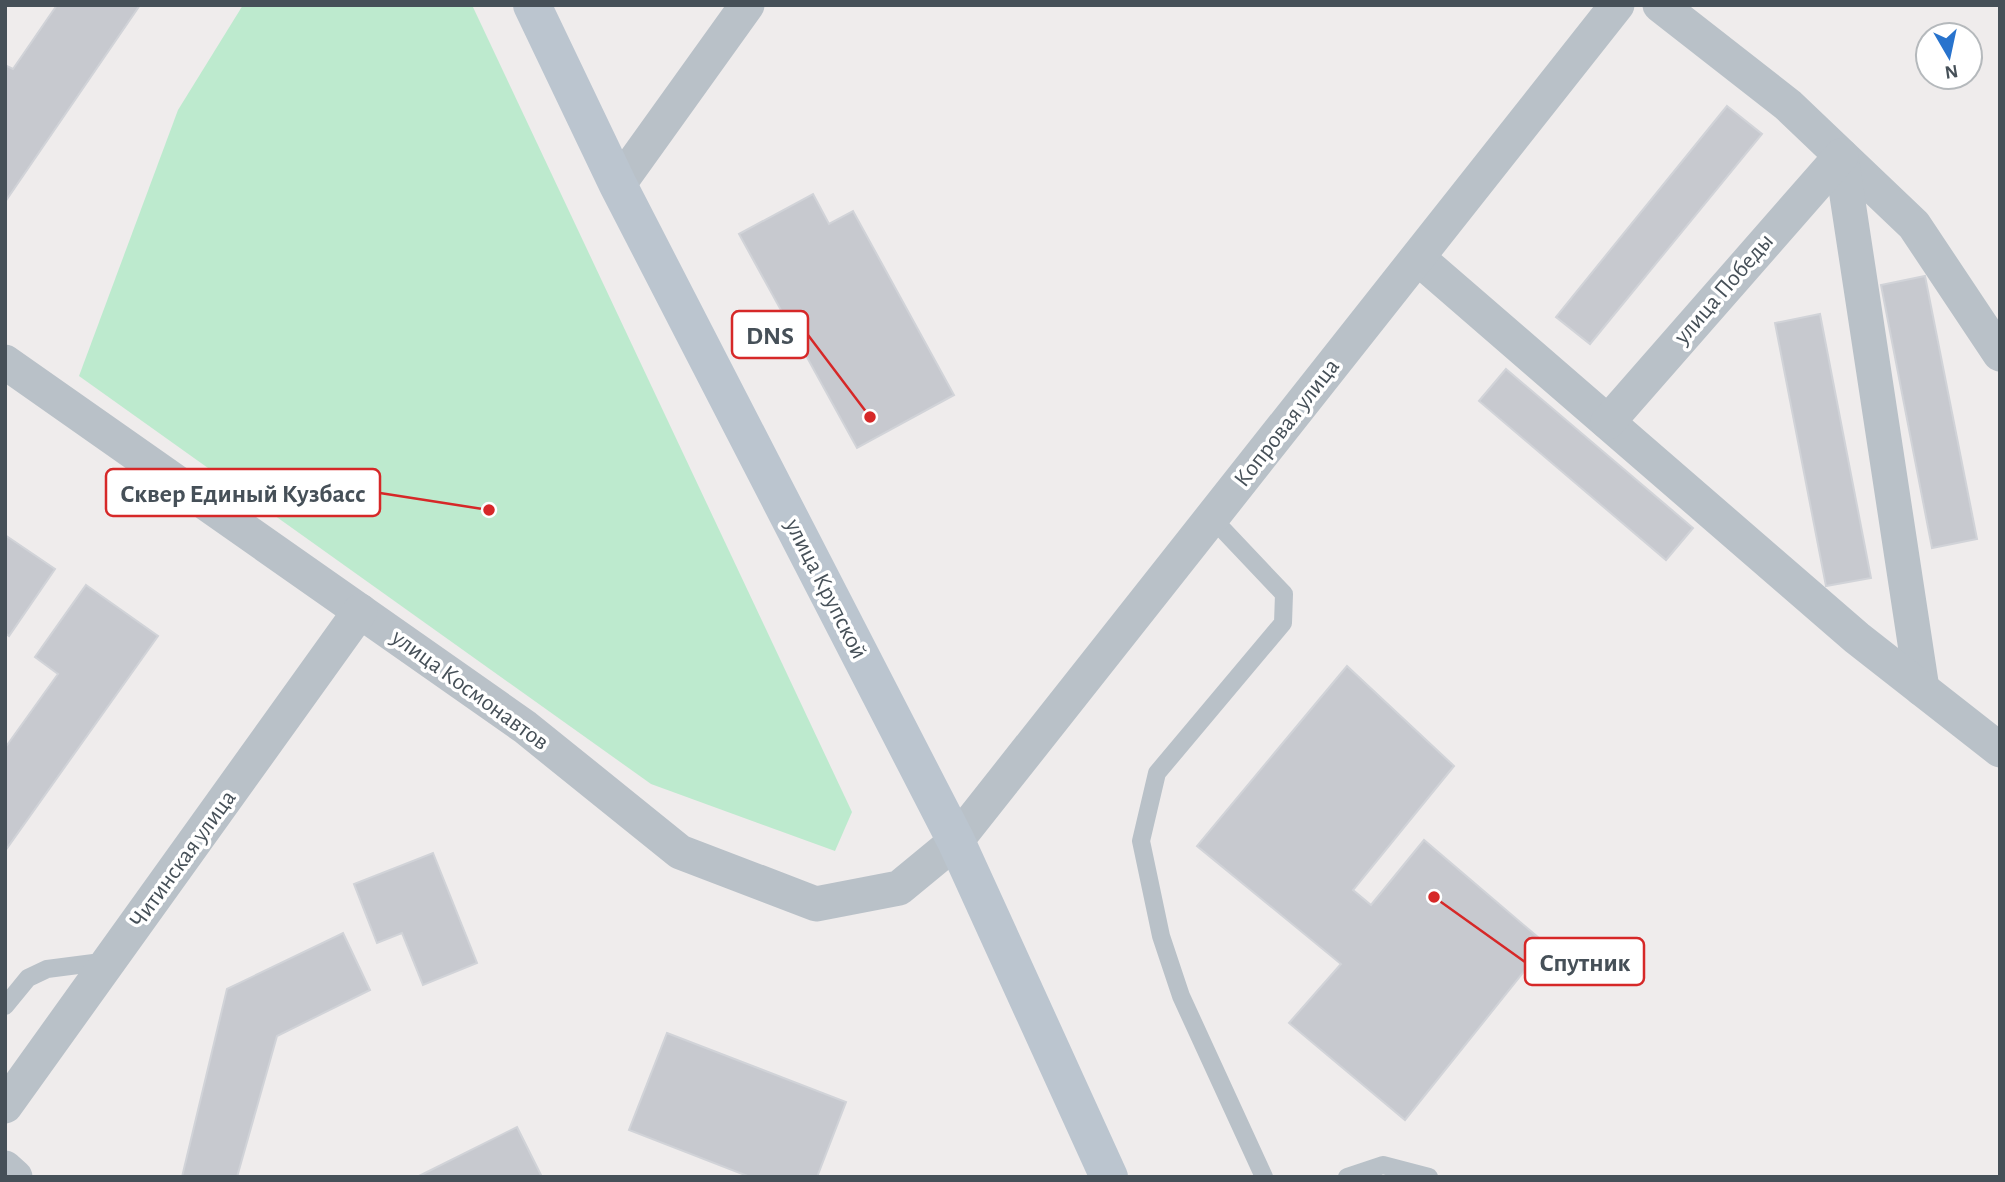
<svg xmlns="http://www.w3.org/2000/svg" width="2005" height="1182" font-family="'Alegreya Sans',sans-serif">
  <rect width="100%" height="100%" fill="#efecec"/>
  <path fill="#bdeace" d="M243 5H472L852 812 835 851 651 784 79 376 178 110Z"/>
  <g fill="#c7c9cf" stroke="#d1d3d8" stroke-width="2">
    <path d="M57 5H140L5 202V65L13 69Z"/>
    <path d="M1727 106 1762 134 1590 344 1556 317Z"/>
    <path d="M813 194 829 224 853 211 954 395 857 448 739 234Z"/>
    <path d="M1925 276 1977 539 1932 548 1881 285Z"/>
    <path d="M1820 314 1871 578 1826 586 1775 323Z"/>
    <path d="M1506 369 1693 528 1666 560 1479 401Z"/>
    <path d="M5 535 55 569 9 636 5 633Z"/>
    <path d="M86 585 158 636 5 851V748L58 674 35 657Z"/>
    <path d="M1347 666 1454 766 1353 890 1371 905 1424 840 1546 944 1405 1120 1289 1023 1341 964 1197 846Z"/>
    <path d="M433 853 477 963 423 985 402 933 377 943 354 884Z"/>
    <path d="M343 933 370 990 277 1036 237 1177H182L227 989Z"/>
    <path d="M667 1033 846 1102 817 1177H750L629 1130Z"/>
    <path d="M517 1127 542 1177H417Z"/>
  </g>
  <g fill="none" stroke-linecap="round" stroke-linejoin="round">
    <g stroke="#b9c1c8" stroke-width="18">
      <path d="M1212 518 1284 594 1283 623 1157 773 1141 841 1161 936 1181 996 1264 1177"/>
      <path d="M5 1006 28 978 47 969 109 961"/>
      <path d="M1347 1177 1383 1165 1429 1177"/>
    </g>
    <g stroke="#b9c1c8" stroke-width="35">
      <path d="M1660 5 1788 105 1914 225 2000 354"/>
      <path d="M1841 156 1922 689"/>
      <path d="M618 185 747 5"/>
      <path d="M1418 258 1857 638 2000 750"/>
      <path d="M5 362 525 727 680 852 816 904 899 888 956 841 1617 5"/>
      <path d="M1608 422 1841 156"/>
      <path d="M5 1106 360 611"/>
      <path d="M5 1168 15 1177"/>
    </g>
    <path stroke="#bbc5cf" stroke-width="38" d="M532 5 618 185 956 841 1109 1177"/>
  </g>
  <g text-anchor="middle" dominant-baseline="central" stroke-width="7" stroke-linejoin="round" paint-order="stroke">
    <g font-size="24" fill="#465058" stroke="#fff">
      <text transform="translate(1724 289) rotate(-49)">улица Победы</text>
      <text transform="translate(1287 423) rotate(-52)">Копровая улица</text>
      <text transform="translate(826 589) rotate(63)">улица Крупской</text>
      <text transform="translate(470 690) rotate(36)">улица Космонавтов</text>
      <text transform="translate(183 859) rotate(-54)">Читинская улица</text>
    </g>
  </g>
  <path fill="none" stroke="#d62828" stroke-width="2.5" d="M870 417L808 335M489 510L380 493M1434 897L1525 962"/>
  <g fill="#d62828" stroke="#fff" stroke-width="2.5">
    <circle cx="870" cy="417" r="7"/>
    <circle cx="489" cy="510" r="7"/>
    <circle cx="1434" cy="897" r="7"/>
  </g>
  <g fill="#fff" stroke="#d62828" stroke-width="2.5">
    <rect x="732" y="311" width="76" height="47" rx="7"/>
    <rect x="106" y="469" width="274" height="47" rx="7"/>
    <rect x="1525" y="938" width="119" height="47" rx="7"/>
  </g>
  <g font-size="26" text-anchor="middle" font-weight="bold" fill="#465058">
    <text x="770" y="344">DNS</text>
    <text x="243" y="502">Сквер Единый Кузбасс</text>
    <text x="1585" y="971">Спутник</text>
  </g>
  <rect width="2005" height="1182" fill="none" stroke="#465058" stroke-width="14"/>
  <g transform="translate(1949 56) rotate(171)"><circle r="33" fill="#ffffff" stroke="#b5b9bc" stroke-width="2"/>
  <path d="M0-5L12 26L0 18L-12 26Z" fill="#2873cd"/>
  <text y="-10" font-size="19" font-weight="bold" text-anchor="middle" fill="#465058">N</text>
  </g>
</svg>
